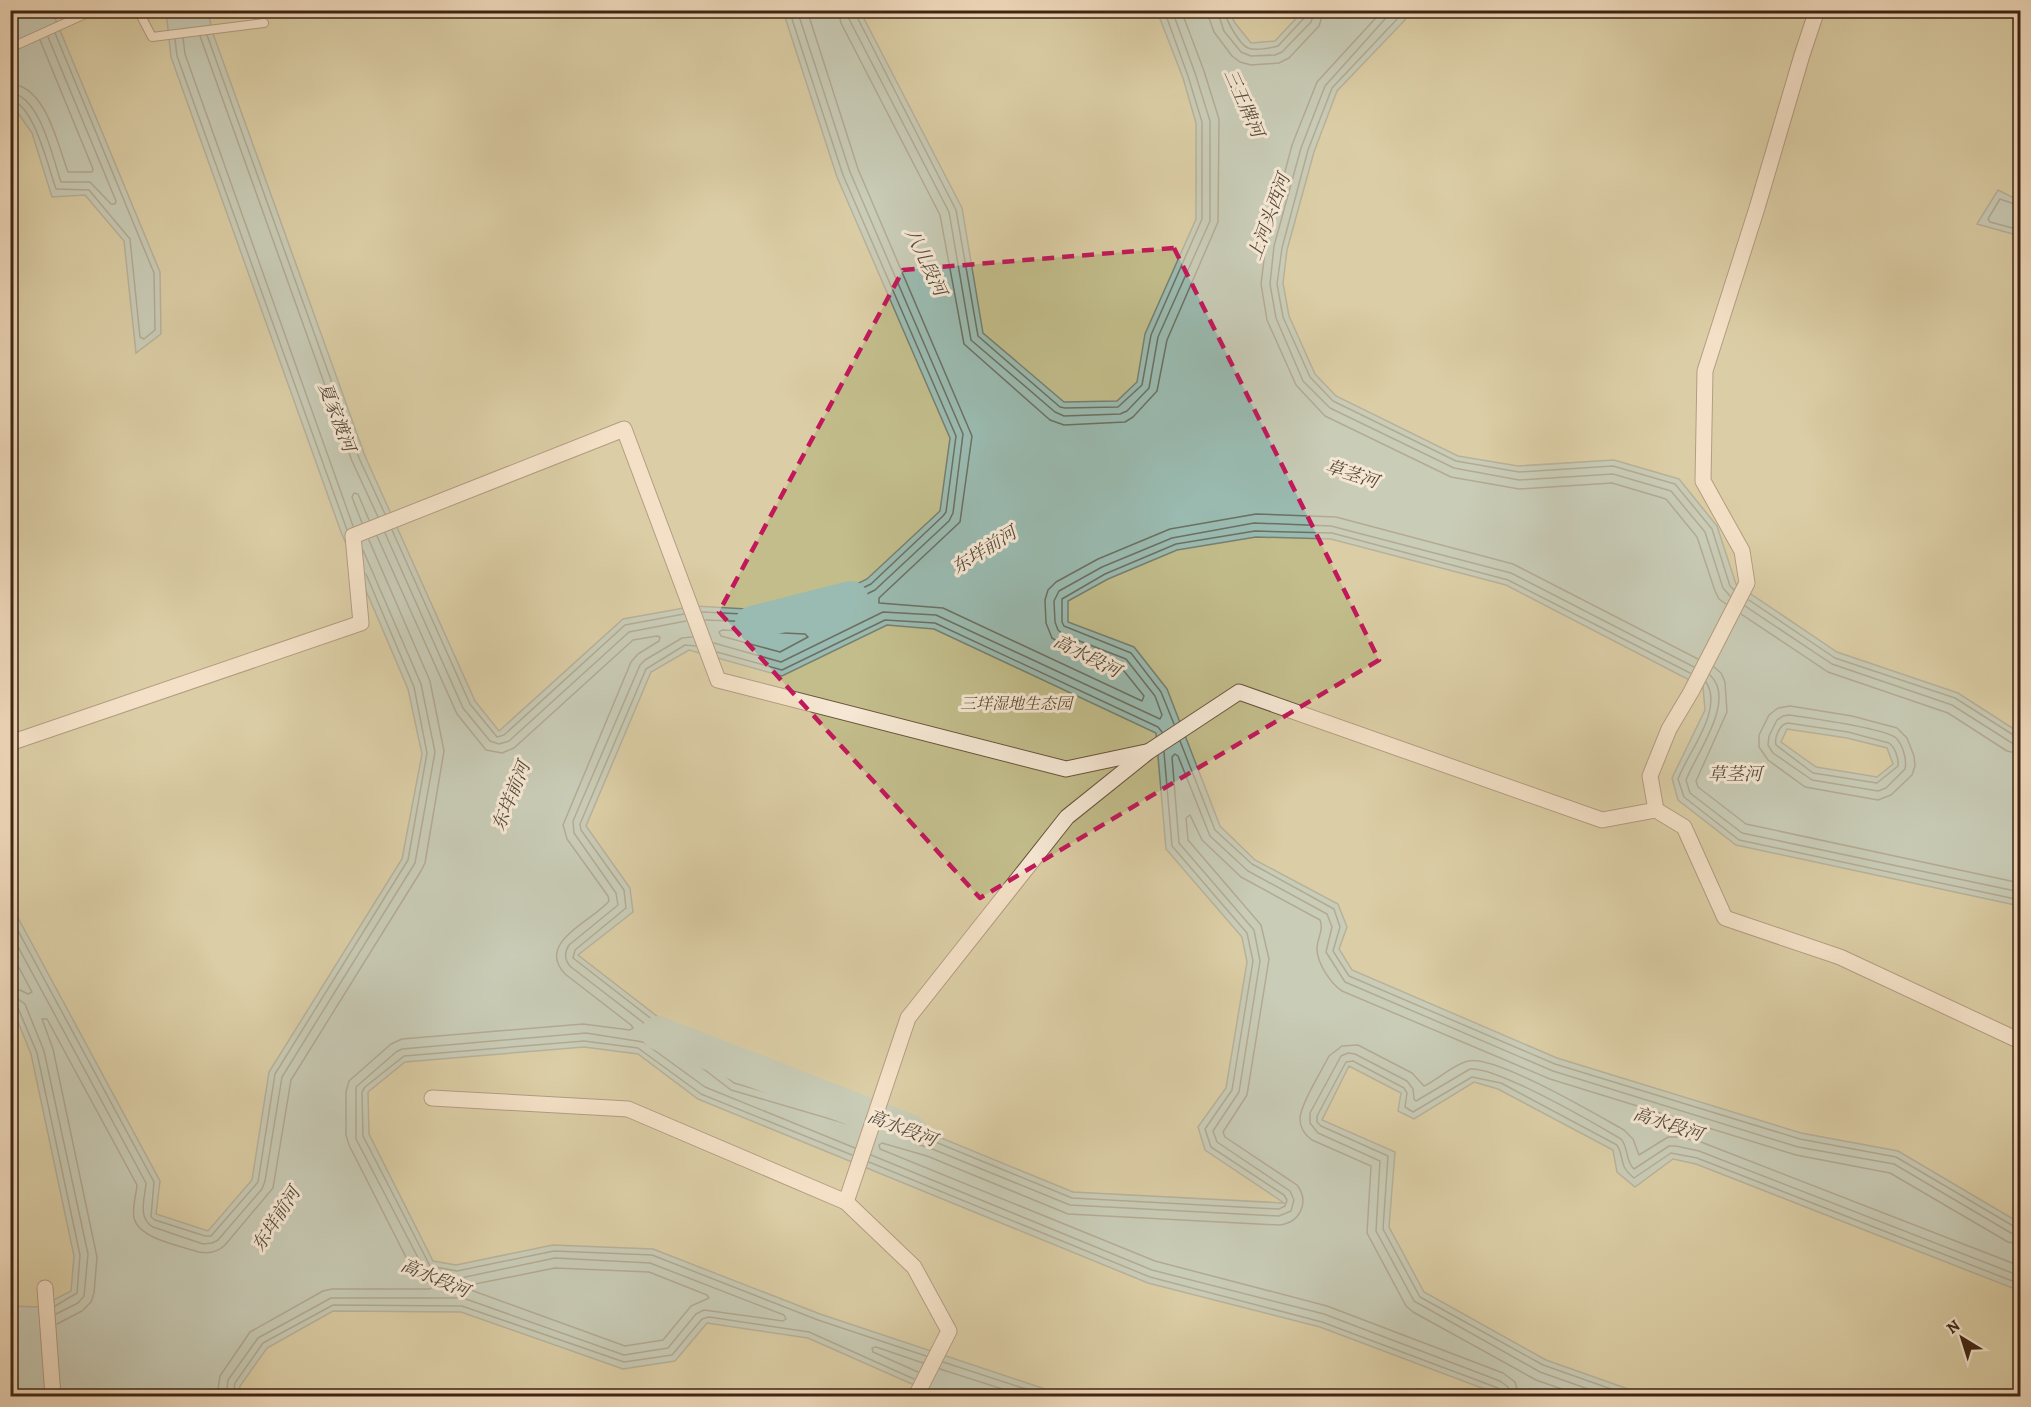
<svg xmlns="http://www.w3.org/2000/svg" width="2031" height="1407" font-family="Alegreya,'Noto Serif SC',serif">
  <rect width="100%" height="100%" fill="#f0dabc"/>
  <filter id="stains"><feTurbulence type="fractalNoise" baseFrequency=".00333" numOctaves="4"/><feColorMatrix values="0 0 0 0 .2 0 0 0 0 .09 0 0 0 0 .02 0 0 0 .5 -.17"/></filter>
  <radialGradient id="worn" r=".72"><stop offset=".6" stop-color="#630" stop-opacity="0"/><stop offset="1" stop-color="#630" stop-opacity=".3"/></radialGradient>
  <path fill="#c2bd8b" stroke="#80714e" stroke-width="1.5" d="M10 11H2020V1396H11Z"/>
  <g fill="#9abbb1" stroke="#767f71" stroke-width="1.5" fill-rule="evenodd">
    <path d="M10 11H52L160 272 161 334 136 353 124 241 85 195 52 197 32 133 11 103Z"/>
    <path d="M166 11H209L211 28 365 456 475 701 499 731 623 619 695 606 801 612 867 579 940 511 950 438 837 177 783 11H860L962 208 983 333 1064 402 1117 401 1137 382 1145 334 1196 219V123L1183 78 1157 11H1229L1235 23 1251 43 1275 41 1303 11H1407L1405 20 1337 91 1314 152 1287 250 1283 283 1289 316 1315 374 1336 396 1458 456 1518 466 1614 460 1679 479 1717 526 1736 584 1837 652 1958 693 2020 733V906L1736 845 1678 800 1672 778 1705 710 1703 687 1506 585 1331 539 1256 537 1177 550 1108 579 1068 601V622L1134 647 1167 689 1220 826 1255 860 1338 904 1347 927 1339 949 1352 970 1557 1058 1801 1133 1898 1151 2020 1223V1291L1696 1164 1673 1159 1635 1187 1617 1172 1613 1150 1498 1089 1474 1082 1414 1119 1398 1111 1401 1093 1349 1066 1322 1120 1395 1152 1389 1227 1424 1292 1546 1360 1648 1396H1503L1320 1327 1148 1283 698 1099 638 1054 584 1047 405 1062 368 1092 369 1134 433 1261 456 1265 553 1245 653 1249 820 1314 1066 1396H939L808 1338 707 1323 675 1361 623 1369 461 1312 333 1311 267 1348 240 1386 239 1396H11V1306L40 1307 71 1291 74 1256 31 1054 11 1005 10 903 160 1181 156 1214 208 1231 252 1180 269 1072 402 859 422 754 408 689 341 532 171 57ZM887 625 934 629 1156 733 1166 849 1242 937 1247 962 1226 1088 1198 1127 1205 1150 1284 1203 1073 1192 934 1135 737 1078 578 955 633 912 630 888 586 826 651 672 689 650 782 676ZM1787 729 1847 738 1887 748 1893 764 1877 777 1816 767 1781 742Z"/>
    <path d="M1998 190 2020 201V236L1977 224Z"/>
  </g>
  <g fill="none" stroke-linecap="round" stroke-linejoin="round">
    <g stroke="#6c7062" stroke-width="1.5">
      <path d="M807 10 858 169 972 436 960 522 879 598V603L943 608 1142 701 1144 696 1120 666 1060 643 1052 638 1046 623 1045 600 1048 590 1056 582 1098 559 1170 529 1256 514 1336 517 1513 564 1698 659"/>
      <path d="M838 10 841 23 940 215 964 344 1050 420 1064 425 1125 422 1133 417 1157 391 1167 340 1218 222 1219 119 1204 71 1181 10"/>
      <path d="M847 10 849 19 949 212 971 340 1055 412 1064 416 1120 414 1127 411 1149 388 1158 337 1210 221V121L1195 73 1172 10"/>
      <path d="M855 10 856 15 956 210 978 336 1060 407 1065 408 1118 407 1142 385 1151 335 1202 219V122L1188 76 1164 10"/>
      <path d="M1208 10 1209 18 1214 32 1232 56 1240 62 1251 65 1279 63 1289 58 1319 26 1324 10"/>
      <path d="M1217 10 1224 31 1241 52 1251 56 1275 55 1282 52 1311 22 1315 10"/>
      <path d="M1224 10C1226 20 1239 44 1248 48 1255 51 1271 48 1278 46L1305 17 1307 10"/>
      <path d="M1383 10 1317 82 1292 145 1266 244 1261 284 1267 320 1296 385 1325 416 1451 477 1519 489 1612 483 1666 499 1697 537 1715 591 1719 599 1726 604"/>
      <path d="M1393 10 1325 86 1301 148 1274 246 1270 284 1276 318 1303 381 1330 408 1454 468 1519 480 1613 474 1671 491 1705 532 1723 588 1730 596"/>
      <path d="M1401 10 1399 17 1332 88 1308 150 1282 248 1277 284 1283 317 1310 377 1333 401 1456 461 1519 472 1613 466 1675 484 1712 529 1730 586 1734 590"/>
      <path d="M207 35 359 458 385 514"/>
      <path d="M200 36 352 461 378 517"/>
      <path d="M183 38 185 54 353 526"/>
      <path d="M175 39 177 56 347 530"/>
      <path d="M10 84C46 85 58 146 68 172H92L93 169 40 40"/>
      <path d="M10 93C40 95 53 159 61 182H90L111 204H115L116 201 48 37"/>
      <path d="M10 100C34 103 49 170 56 189L89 190 130 239 140 337 144 339 155 330 154 273 55 33"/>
      <path d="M2020 206 2000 199 1988 219 1990 222 2020 230"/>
      <path d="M362 523 352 497 354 493 358 494 369 520"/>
      <path d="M392 530 470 704 497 737 504 735 625 625 684 614"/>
      <path d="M385 533 463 708 490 741 499 744 509 741 629 632 686 621"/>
      <path d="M1749 600 1835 658 1955 698 2015 736 2020 737"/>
      <path d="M1745 606 1832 664 1952 705 2012 743 2020 745"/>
      <path d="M702 612 803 617 871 584 943 516 946 512 956 436 843 175 789 10"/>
      <path d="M1741 614 1828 672 1948 713 2007 751 2020 754"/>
      <path d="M705 620 806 624 875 590 949 521 953 513 963 434 850 172 797 10"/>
      <path d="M722 630 805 634 808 637 780 652 721 636 719 632Z"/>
      <path d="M692 637 682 638 645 660 640 665 573 821 574 833 616 893 618 905 569 945C564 953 564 960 571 967L731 1090 861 1128"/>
      <path d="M714 643 781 662 883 612 936 615 1160 719 1162 715 1155 696 1126 659 1064 635 1058 630 1055 622 1054 601 1059 591 1102 567 1172 538 1254 523 1331 526 1511 573 1694 667"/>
      <path d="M696 646 685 645 646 669 580 824 581 830 624 890 626 908 575 950 573 958 734 1083 864 1121"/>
      <path d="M717 652 782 670 885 620 935 623 1158 727 1162 732"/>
      <path d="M1714 667 1721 673 1725 682 1727 712 1696 781 1698 787 1746 824 2020 883"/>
      <path d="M1710 675C1737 700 1696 754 1686 780L1690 793 1742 833 2020 892"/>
      <path d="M1706 682C1724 710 1688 752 1678 779L1684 797 1739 840 2020 900"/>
      <path d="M1790 706 1852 716 1897 728 1907 738 1914 756 1915 766 1912 775 1891 795 1878 800 1805 787 1768 760 1759 747V735L1769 715 1778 708Z"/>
      <path d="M1789 715C1808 718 1885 728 1896 738 1903 745 1907 760 1905 769L1886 788 1878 791 1812 780 1773 753 1768 745 1769 736 1777 720 1783 716Z"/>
      <path d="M1788 723 1848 732 1889 743C1895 747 1899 759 1898 766L1877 783 1813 773 1776 745C1774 737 1780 724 1788 723Z"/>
      <path d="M1174 724 1161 692 1131 653 1064 626 1062 622V599L1105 574 1176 544 1255 531 1332 533 1508 580 1690 673"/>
      <path d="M1180 741 1215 830 1252 864 1334 909 1340 927 1333 951 1349 976 1555 1064 1800 1139 1896 1157 2015 1227 2020 1228"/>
      <path d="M10 916 154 1182 151 1217 155 1220 205 1236H211L258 1182 275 1074 408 860 427 753 414 687 366 574"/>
      <path d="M10 932 146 1183C145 1198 137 1218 153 1227L203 1244 212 1243 218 1240 262 1189 265 1181 282 1077 415 863 435 752 421 684 363 550"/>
      <path d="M10 951 32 992 28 994 20 990 10 988"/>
      <path d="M10 997 18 999 25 1004 44 1051 88 1254 84 1296 78 1303 56 1314"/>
      <path d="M10 1005 18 1008 37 1053 80 1255 77 1293 55 1306"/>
      <path d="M881 1126 933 1141 1072 1198 1279 1209 1285 1206 1287 1200 1284 1195 1211 1147 1205 1129 1232 1090 1253 961 1247 933 1172 846 1164 752"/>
      <path d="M879 1133 930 1148 1070 1205 1279 1216 1291 1211 1294 1200 1290 1191 1217 1142 1213 1131 1239 1092 1260 961 1254 930 1179 843 1172 757 1175 754 1178 756 1210 836 1248 871 1327 914 1332 927 1326 952 1345 982 1553 1071 1798 1147 1894 1164 2011 1233 2020 1235"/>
      <path d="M852 1155 701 1094 638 1048 584 1041 404 1056 365 1087 362 1092 363 1136 430 1266 457 1271 554 1251 652 1255 818 1320 926 1356"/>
      <path d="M871 1155 1152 1270 1324 1314 1500 1381 1508 1387 1510 1396"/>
      <path d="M869 1162 1150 1277 1322 1322 1498 1388 1502 1392V1396"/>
      <path d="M555 1268 649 1272 707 1295 709 1298 691 1306 663 1340 625 1346 468 1289 470 1285Z"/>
      <path d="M57 1324 82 1311 91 1302 94 1293 97 1257 53 1049 42 1019H47L137 1185C136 1196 132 1208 134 1218 139 1239 181 1246 199 1252 210 1254 218 1252 225 1245L273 1188 291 1080 421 871 425 863 444 751 430 681 369 540"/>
      <path d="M943 1362 1047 1396"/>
      <path d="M940 1369 1024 1396"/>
      <path d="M918 1372 873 1352 872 1348 876 1347 923 1363"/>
      <path d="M217 1396 220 1376 250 1332 323 1291 332 1289H430L433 1287 432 1284 421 1280 413 1271 349 1145 346 1135V1092L349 1081 391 1044 402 1039 583 1024 630 1030 633 1028 631 1025 565 974C535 942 593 921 609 901L608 896 567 839 563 825 631 662 638 654 659 641 660 637 657 636 633 640 514 748 502 753 486 750 457 714 377 536"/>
      <path d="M226 1396 228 1380 258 1338 331 1298H463L624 1355 668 1348 696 1314 704 1310 783 1321 786 1319 784 1315 650 1263 555 1258 456 1279 425 1271 356 1139V1087L396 1052 402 1049 586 1033 643 1042 705 1087 855 1148"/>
      <path d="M233 1396 235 1383 263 1343 333 1305 462 1306 624 1362 672 1355 702 1319 709 1317 809 1332 914 1379"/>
      <path d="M1519 1396 1515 1382 1503 1373 1327 1306 1155 1261 880 1149 879 1145 882 1143 927 1156 1068 1214 1279 1225C1300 1223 1310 1202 1297 1185L1225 1137 1223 1132 1247 1095 1269 959 1261 925 1188 840 1186 818 1190 815 1202 840 1241 877 1320 920C1324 931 1317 938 1317 949 1317 963 1331 984 1342 991L1550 1079 1796 1155 1890 1173 2008 1242 2020 1244"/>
      <path d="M1582 1396 1536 1380 1413 1312 1406 1306 1367 1233 1371 1166 1312 1140C1305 1135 1300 1128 1300 1119 1300 1105 1322 1070 1329 1056L1342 1046 1358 1045 1412 1073 1424 1086C1439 1079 1452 1065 1468 1061 1494 1054 1597 1115 1624 1130L1633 1139 1639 1155 1668 1137H1677L1701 1142 2020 1266"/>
      <path d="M1608 1396 1540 1372 1414 1301 1376 1231 1380 1161 1318 1133 1310 1123V1113L1341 1056 1348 1053 1355 1054 1407 1081 1413 1089 1414 1099 1416 1101 1470 1069C1496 1066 1594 1123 1621 1139 1629 1148 1625 1161 1634 1169L1669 1146H1676L1699 1151 2020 1276"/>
      <path d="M1631 1396 1543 1365 1420 1297 1383 1229 1388 1156 1321 1126 1317 1122V1116L1346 1062 1353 1061 1404 1088 1407 1093 1405 1107 1413 1112 1472 1077 1501 1083 1617 1145C1626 1160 1617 1164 1634 1178L1671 1153 1697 1158 2020 1284"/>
    </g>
    <g stroke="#9abbb1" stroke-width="34">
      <path d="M752 623 851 598"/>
      <path d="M658 1033 910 1131"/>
    </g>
    <defs>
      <g id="lane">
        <path d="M138 10 152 37 264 23"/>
        <path d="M10 48 94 10"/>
      </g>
      <g id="street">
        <path d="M10 743 361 623 353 536 624 429 718 680 1066 769 1146 752"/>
        <path d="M1656 810 1650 776 1669 729 1691 692 1747 583 1742 551 1703 481 1705 371 1757 208 1802 55 1817 10"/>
        <path d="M432 1098 628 1109 846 1202 914 1267 949 1331 916 1396"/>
        <path d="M846 1202 908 1018 1067 817 1148 752 1239 692 1602 820 1656 810 1684 827 1725 918 1840 957 2020 1041"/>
        <path d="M45 1288 53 1396"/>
      </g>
    </defs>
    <use href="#lane" stroke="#6b523c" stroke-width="10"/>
    <use href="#street" stroke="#6b523c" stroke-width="17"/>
    <use href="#lane" stroke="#f5e7d3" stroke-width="8"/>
    <use href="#street" stroke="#f5e7d3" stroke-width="15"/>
  </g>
  <path d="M0 0H2031V1407H0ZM1174 248 1379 660 980 898 719 612 903 270Z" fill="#f0dabc" fill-opacity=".55" fill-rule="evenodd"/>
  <path fill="none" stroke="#c2185b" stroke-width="4.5" stroke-dasharray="12 8" stroke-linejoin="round" d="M1174 248 1379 660 980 898 719 612 903 270Z"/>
  <g text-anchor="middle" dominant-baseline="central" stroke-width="6" stroke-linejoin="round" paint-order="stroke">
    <g font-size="16" font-style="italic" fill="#604b30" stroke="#f5e7d3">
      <text x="1016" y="704">三垟湿地生态园</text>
    </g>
    <g font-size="18" font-style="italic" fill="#564a3a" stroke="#f5e7d3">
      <text transform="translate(1244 103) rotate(66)">三王牌河</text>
      <text transform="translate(1269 217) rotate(-70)">上河头西河</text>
      <text transform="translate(926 262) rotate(65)">八儿段河</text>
      <text transform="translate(337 417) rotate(69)">夏家渡河</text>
      <text transform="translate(1352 474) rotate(18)">草茎河</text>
      <text transform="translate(984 550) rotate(-32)">东垟前河</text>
      <text transform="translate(1087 656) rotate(27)">高水段河</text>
      <text x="1735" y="774">草茎河</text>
      <text transform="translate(511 796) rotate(-68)">东垟前河</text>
      <text transform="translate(1668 1124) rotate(18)">高水段河</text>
      <text transform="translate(902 1128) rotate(21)">高水段河</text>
      <text transform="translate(276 1219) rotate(-57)">东垟前河</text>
      <text transform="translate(435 1278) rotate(23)">高水段河</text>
    </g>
  </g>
  <rect width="2031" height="1407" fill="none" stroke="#f0dabc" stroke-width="36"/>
  <rect x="12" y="12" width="2007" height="1383" fill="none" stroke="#3f2512" stroke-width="3"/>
  <rect x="18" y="18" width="1995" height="1371" fill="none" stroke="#3f2512" stroke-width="1.5"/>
  <g transform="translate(1962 1338) rotate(322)" stroke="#f5e7d3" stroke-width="4.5" paint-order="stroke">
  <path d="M0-4.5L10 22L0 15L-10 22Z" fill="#3f2512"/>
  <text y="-9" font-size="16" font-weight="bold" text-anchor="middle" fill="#3f2512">N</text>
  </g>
  <rect width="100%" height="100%" filter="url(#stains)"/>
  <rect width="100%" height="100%" fill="url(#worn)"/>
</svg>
